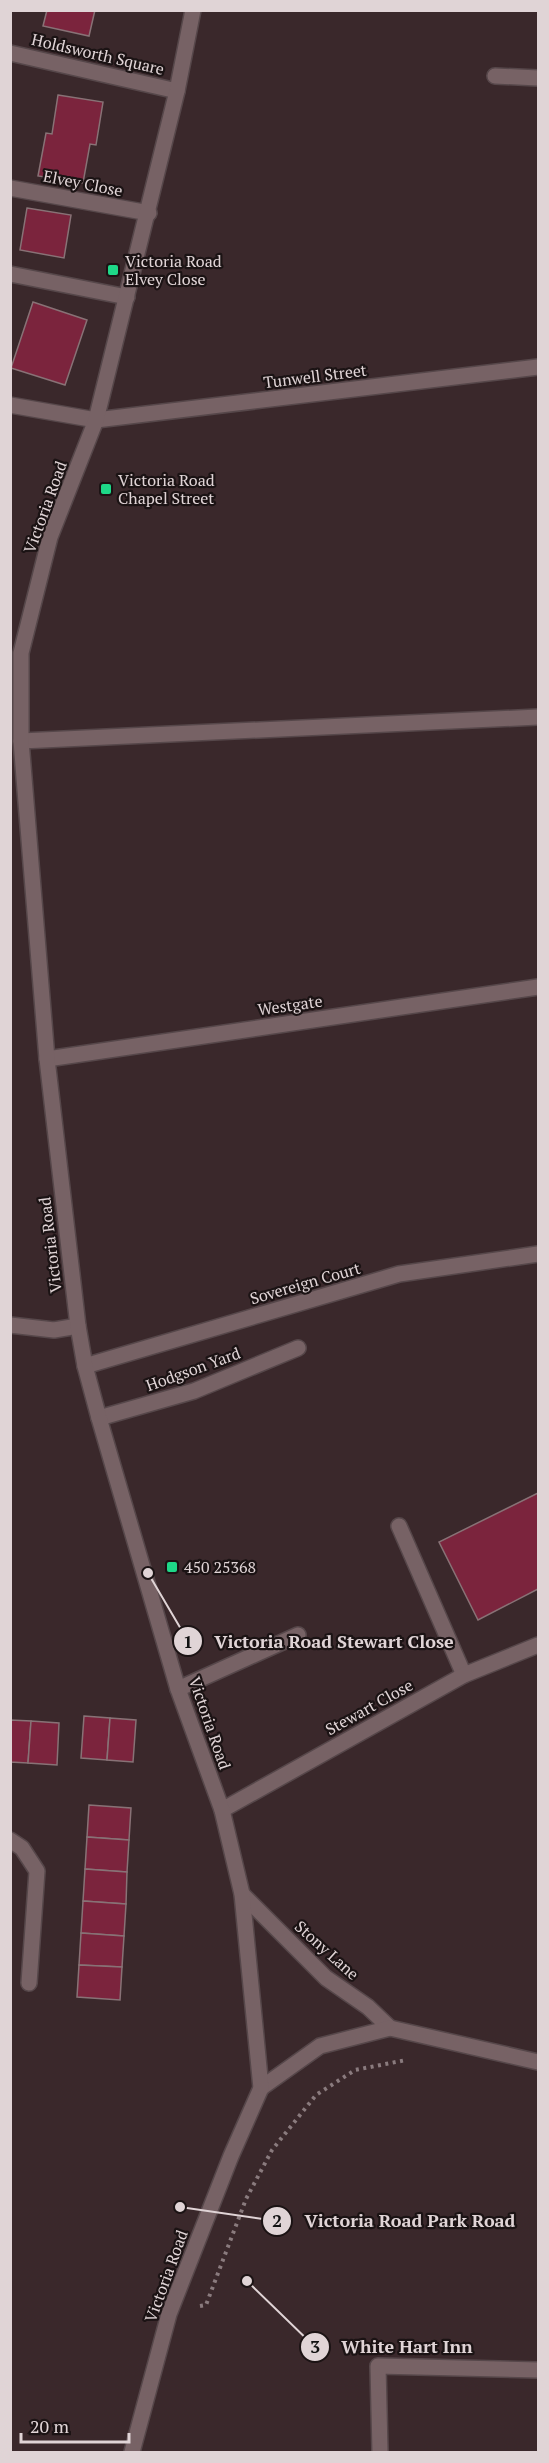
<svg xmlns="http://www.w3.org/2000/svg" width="549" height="2463" font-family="'PT Serif',serif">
  <rect width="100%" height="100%" fill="#3a282b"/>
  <g fill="#7b243d" stroke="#887276" stroke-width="1.5">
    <path d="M47 10H95L89 36 43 26Z"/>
    <path d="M58 95 103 102 96 145 90 144 83 183 38 176 46 133 52 134Z"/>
    <path d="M27 208 71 215 64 258 20 250Z"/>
    <path d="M33 302 87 320 65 385 11 368Z"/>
    <path d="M538 1493V1589L478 1620 439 1542Z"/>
    <path d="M84 1716 110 1718 107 1760 81 1758Z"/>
    <path d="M110 1718 136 1720 133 1762 107 1760Z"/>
    <path d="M10 1720 31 1721 28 1763 10 1762Z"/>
    <path d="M31 1721 59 1723 57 1765 28 1763Z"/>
    <path d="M89 1805 131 1808 129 1840 87 1837Z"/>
    <path d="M87 1837 129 1840 127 1872 85 1869Z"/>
    <path d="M85 1869 127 1872 126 1904 83 1901Z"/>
    <path d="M83 1901 126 1904 124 1936 81 1933Z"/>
    <path d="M81 1933 124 1936 122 1967 79 1965Z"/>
    <path d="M79 1965 122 1967 120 2000 77 1997Z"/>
  </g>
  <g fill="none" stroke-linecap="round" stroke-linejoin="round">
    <defs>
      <g id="lane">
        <path d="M10 53 177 91"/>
        <path d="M495 76 538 78"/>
        <path d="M10 188 149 213"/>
        <path d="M10 274 127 297"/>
        <path d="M99 1418 194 1391 298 1348"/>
        <path d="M10 1840 22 1848 37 1871 29 1983"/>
      </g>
      <g id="street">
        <path d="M10 405 96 420 538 367"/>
        <path d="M21 741 538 717"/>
        <path d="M47 1059 538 987"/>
        <path d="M10 1325 54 1330 78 1326"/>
        <path d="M85 1366 399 1274 538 1254"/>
        <path d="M399 1526 464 1675"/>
        <path d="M178 1689 298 1635"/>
        <path d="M222 1810 464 1675 538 1645"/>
        <path d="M380 2452 378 2366 538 2370"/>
      </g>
      <g id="secondary">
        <path d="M242 1894 326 1978 368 2007 390 2028"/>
        <path d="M261 2088 320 2046 390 2028 538 2062"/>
        <path d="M132 2452 169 2314 231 2156 261 2088 242 1894 222 1810 178 1689 99 1418 85 1366 78 1326 47 1059 21 741V653L50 537 96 420 177 91 193 10"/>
      </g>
    </defs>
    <use href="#lane" stroke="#56474a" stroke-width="18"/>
    <use href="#street" stroke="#56474a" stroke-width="18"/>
    <use href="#secondary" stroke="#56474a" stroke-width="18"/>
    <path stroke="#8a7b7e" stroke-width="4" stroke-dasharray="3 4.5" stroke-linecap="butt" d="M200 2306 206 2305 246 2199 272 2150 316 2095 355 2070 406 2060"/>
    <use href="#lane" stroke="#776265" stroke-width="15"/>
    <use href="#street" stroke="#776265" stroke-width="15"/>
    <use href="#secondary" stroke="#776265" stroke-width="15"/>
  </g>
  <g fill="#1ed888" stroke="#1b1314" stroke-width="2">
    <rect x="107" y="264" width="12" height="12" rx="3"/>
    <rect x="100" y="483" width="12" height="12" rx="3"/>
    <rect x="166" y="1561" width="12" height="12" rx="3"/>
  </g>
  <g text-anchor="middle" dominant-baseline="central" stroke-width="4.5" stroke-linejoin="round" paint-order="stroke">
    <g font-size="16" fill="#e0d4d6" stroke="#1b1314">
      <text transform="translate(98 54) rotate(13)">Holdsworth Square</text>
      <text transform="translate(83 183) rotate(11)">Elvey Close</text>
      <text transform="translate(315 376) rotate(-7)">Tunwell Street</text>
      <text transform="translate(45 507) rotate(-70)">Victoria Road</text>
      <text transform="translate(290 1005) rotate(-8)">Westgate</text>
      <text transform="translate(50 1245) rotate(-97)">Victoria Road</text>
      <text transform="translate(305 1283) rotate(-16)">Sovereign Court</text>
      <text transform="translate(193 1369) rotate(-20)">Hodgson Yard</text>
      <text transform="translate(369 1707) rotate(-29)">Stewart Close</text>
      <text transform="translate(210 1723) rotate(71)">Victoria Road</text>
      <text transform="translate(327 1950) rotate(42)">Stony Lane</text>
      <text transform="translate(166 2276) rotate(-70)">Victoria Road</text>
    </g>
    <g font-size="16" fill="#e0d4d6" stroke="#1b1314" text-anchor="start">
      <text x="125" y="261">Victoria Road<tspan x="125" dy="18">Elvey Close</tspan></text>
      <text x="118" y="480">Victoria Road<tspan x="118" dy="18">Chapel Street</tspan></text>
      <text x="184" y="1567">450 25368</text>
    </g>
  </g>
  <path fill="none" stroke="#e0d4d6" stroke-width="2" d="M148 1573L188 1641M180 2207L277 2221M247 2281L315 2347"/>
  <g fill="#e0d4d6" stroke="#1b1314" stroke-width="2">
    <circle cx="148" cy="1573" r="6"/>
    <circle cx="180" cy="2207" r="6"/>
    <circle cx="247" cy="2281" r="6"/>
    <circle cx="188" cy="1641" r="15"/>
    <circle cx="277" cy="2221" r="15"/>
    <circle cx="315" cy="2347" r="15"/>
  </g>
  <g font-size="18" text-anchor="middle" font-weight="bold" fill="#111">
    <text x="188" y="1648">1</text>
    <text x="277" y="2227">2</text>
    <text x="315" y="2353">3</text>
  </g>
  <g font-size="18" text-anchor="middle" font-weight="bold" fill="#e0d4d6" stroke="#1b1314" stroke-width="4.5" stroke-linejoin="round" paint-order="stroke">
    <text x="334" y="1648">Victoria Road Stewart Close</text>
    <text x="410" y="2227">Victoria Road Park Road</text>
    <text x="407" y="2353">White Hart Inn</text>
  </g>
  <rect width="549" height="2463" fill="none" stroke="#e0d4d6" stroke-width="24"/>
  <path d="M21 2433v9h108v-9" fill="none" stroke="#e0d4d6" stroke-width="3"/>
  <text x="30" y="2433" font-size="18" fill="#e0d4d6" stroke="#1b1314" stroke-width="4.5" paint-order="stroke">20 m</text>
</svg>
